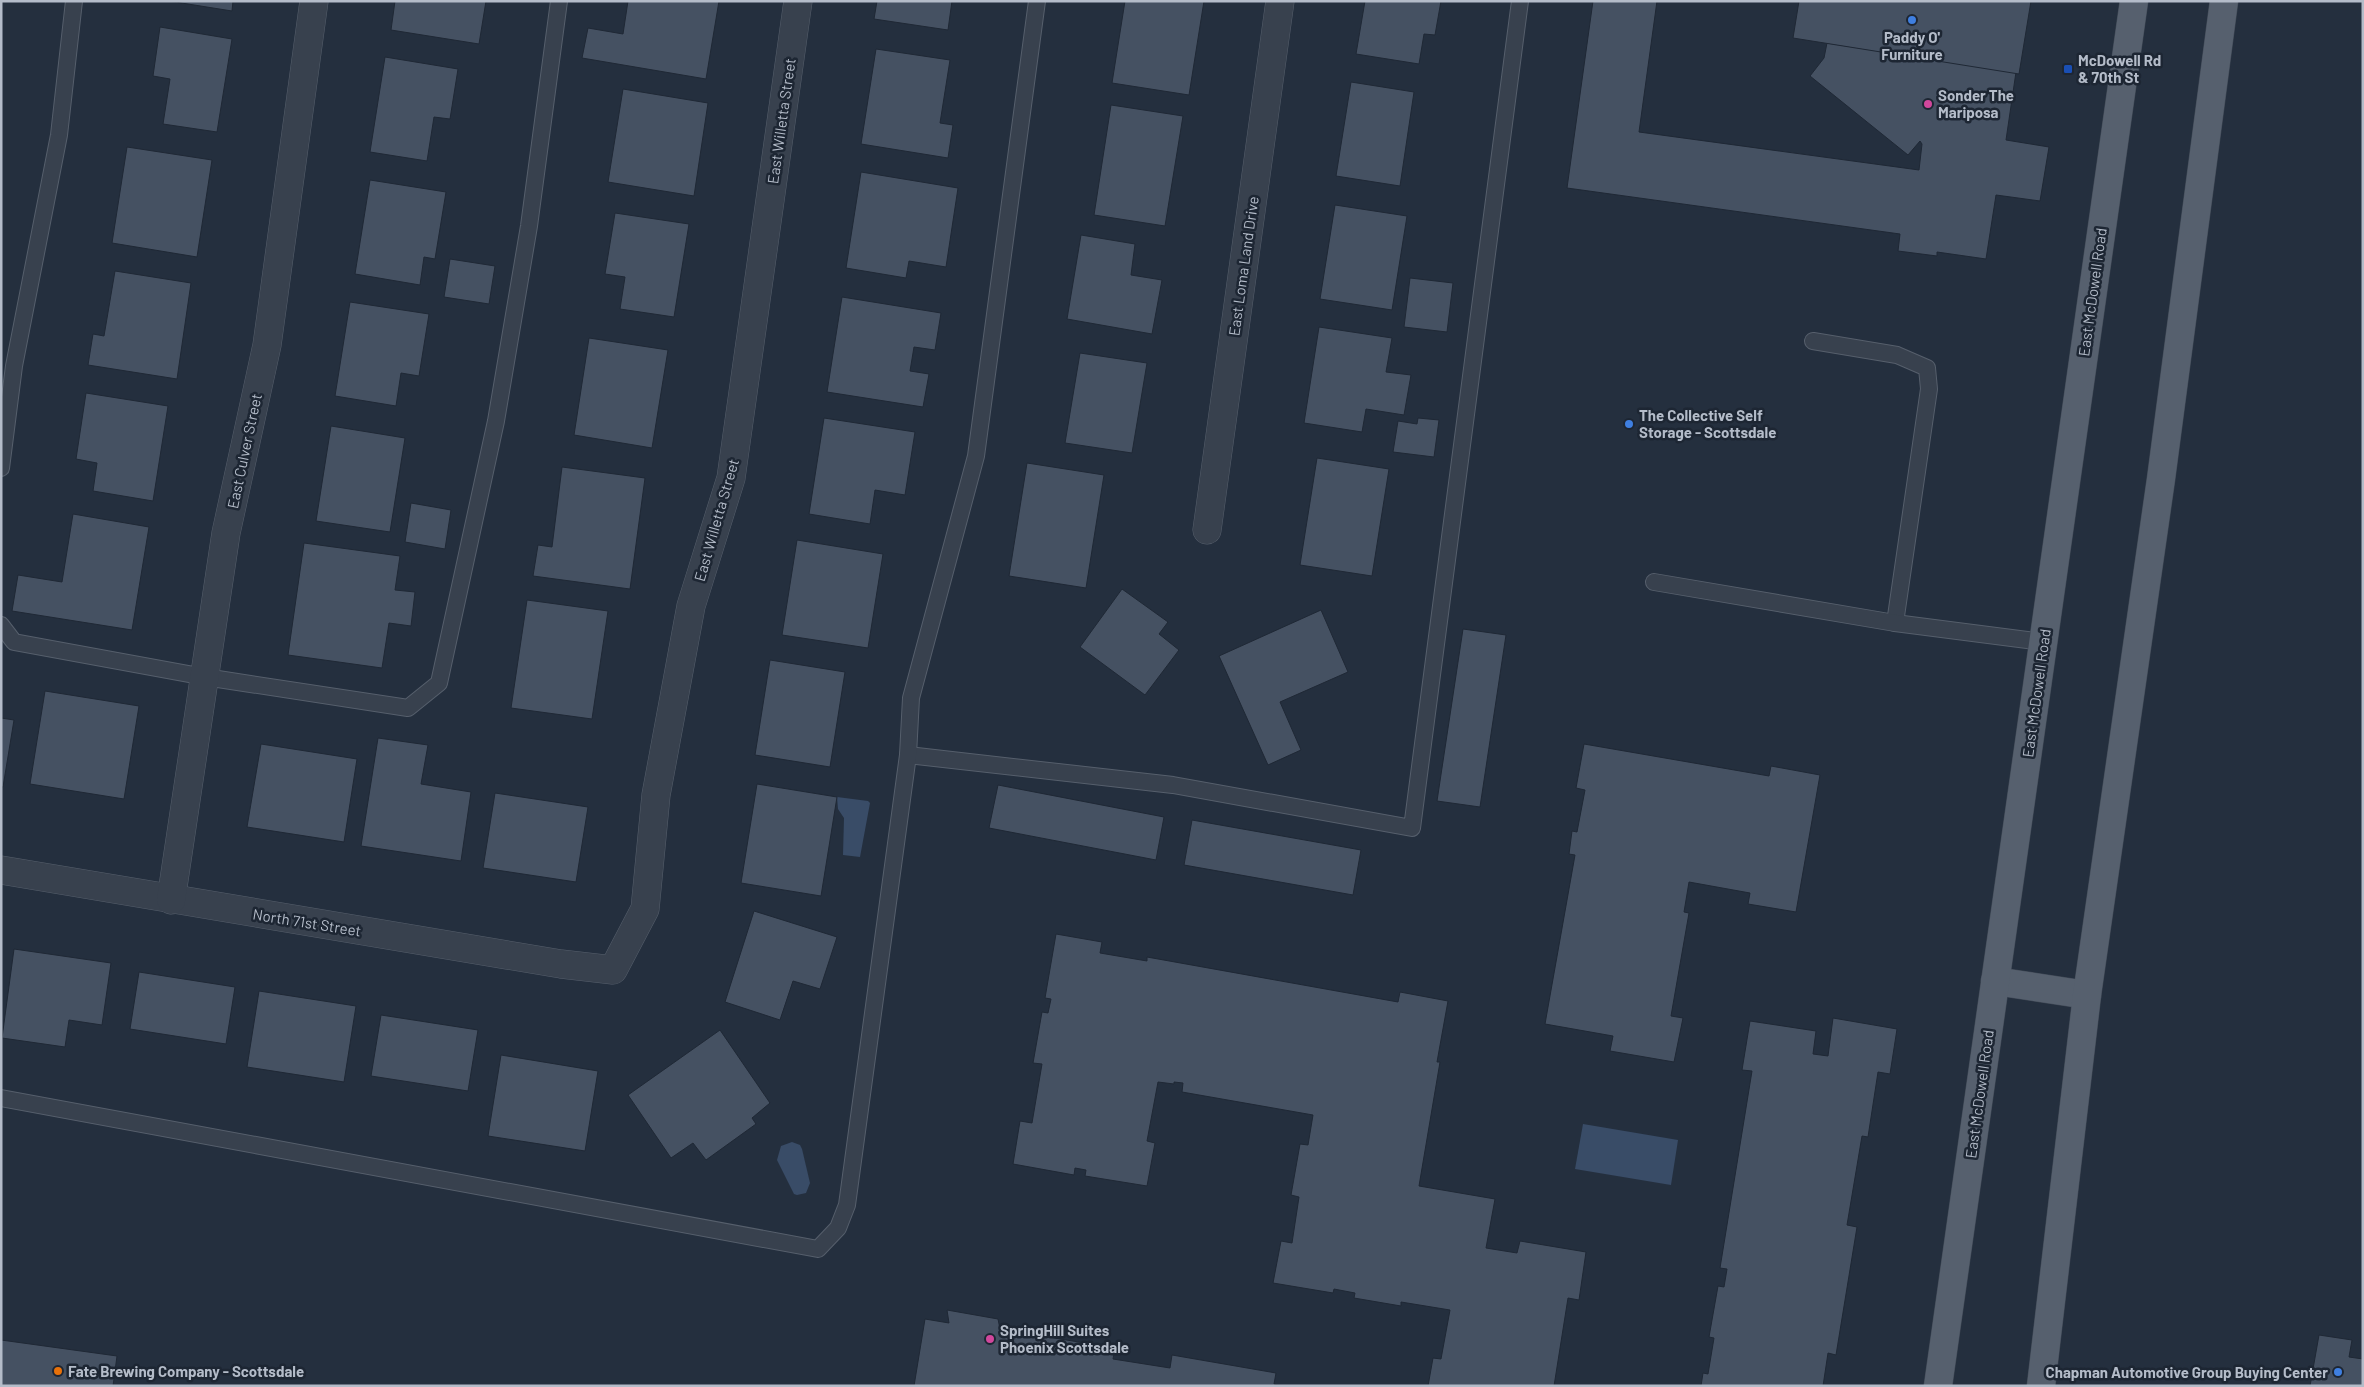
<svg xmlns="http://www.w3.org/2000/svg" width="2364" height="1387" font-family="Barlow,sans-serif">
  <rect width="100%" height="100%" fill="#242f3e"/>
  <g fill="#394c67">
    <path d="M837 797 868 801 870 803 860 857 843 855 844 818 838 809Z"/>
    <path d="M1583 1124 1678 1140 1671 1185 1575 1169Z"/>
    <path d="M792 1142 800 1145 802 1149 810 1183 806 1193 797 1195 794 1194 777 1160 781 1146Z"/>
  </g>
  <g fill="#455162" stroke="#1f2835">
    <path d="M169 1H233L232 11Z"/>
    <path d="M395 1H486L479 44 391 30Z"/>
    <path d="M628 1H719L706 79 582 58 588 28 623 34Z"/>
    <path d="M877 1H952L948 30 874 19Z"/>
    <path d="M1125 1H1204L1189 95 1112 83Z"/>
    <path d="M1365 1H1441L1435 35 1424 34 1419 64 1356 54Z"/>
    <path d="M1593 1H1657L1639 132 1919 170 1922 144 1920 141 1908 155 1810 76 1824 58 1827 43 2016 72 2006 140 2049 147 2040 201 1996 195 1986 259 1937 252V256L1898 251 1900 234 1567 188Z"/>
    <path d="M1799 1H2031L2019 74 1793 38Z"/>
    <path d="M160 27 232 39 217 132 163 124 170 79 153 76Z"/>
    <path d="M876 49 950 60 940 123 953 125 948 158 861 144Z"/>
    <path d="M385 57 458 69 450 119 434 117 427 161 370 152Z"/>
    <path d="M1351 82 1414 92 1400 186 1336 176Z"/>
    <path d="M623 89 708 103 694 196 608 182Z"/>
    <path d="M1111 105 1183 116 1165 226 1094 215Z"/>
    <path d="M127 147 212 160 197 257 112 243Z"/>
    <path d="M861 172 958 188 946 267 909 261 906 278 846 268Z"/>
    <path d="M370 180 446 192 435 259 424 257 420 285 355 274Z"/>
    <path d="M1335 205 1407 216 1392 310 1320 299Z"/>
    <path d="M615 213 689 224 674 317 620 309 625 277 605 274Z"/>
    <path d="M1081 235 1135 244 1131 275 1162 280 1152 334 1067 319Z"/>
    <path d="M450 259 495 266 489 304 444 297Z"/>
    <path d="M115 271 191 283 177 379 88 365 93 334 104 336Z"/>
    <path d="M1410 278 1453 283 1447 332 1404 327Z"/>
    <path d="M842 297 941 313 935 350 914 347 910 371 929 374 923 407 827 392Z"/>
    <path d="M350 302 429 314 419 376 401 373 396 406 335 396Z"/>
    <path d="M1319 327 1392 338 1386 372 1411 375 1404 415 1366 409 1362 432 1304 423Z"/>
    <path d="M589 338 668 350 652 448 574 435Z"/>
    <path d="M1080 353 1147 363 1132 453 1065 443Z"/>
    <path d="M86 393 168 406 153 501 93 491 97 463 76 459Z"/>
    <path d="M824 418 915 432 905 495 875 490 870 524 809 514Z"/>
    <path d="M1418 418 1439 420 1434 457 1393 452 1398 421 1417 424Z"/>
    <path d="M331 426 405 438 390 532 316 521Z"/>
    <path d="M1317 458 1389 469 1372 576 1300 565Z"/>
    <path d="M1027 463 1104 475 1086 588 1009 576Z"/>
    <path d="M562 467 645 478 630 589 533 576 538 545 552 547Z"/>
    <path d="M411 503 451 510 445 549 405 542Z"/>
    <path d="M73 514 149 527 132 630 12 611 18 575 62 582Z"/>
    <path d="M797 540 883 554 868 648 782 635Z"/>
    <path d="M304 543 400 556 395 590 415 592 411 626 389 623 382 668 288 655Z"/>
    <path d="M1122 589 1168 622 1159 634 1179 650 1145 695 1080 647Z"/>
    <path d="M527 600 608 611 592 719 511 708Z"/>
    <path d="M1321 610 1348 672 1280 702 1301 750 1268 765 1219 656Z"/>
    <path d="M1463 629 1506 635 1480 807 1437 801Z"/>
    <path d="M770 660 845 672 830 767 755 755Z"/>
    <path d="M45 691 139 706 124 799 30 784Z"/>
    <path d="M1 718 14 720 3 787H1Z"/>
    <path d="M378 738 428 745 421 784 471 792 461 861 361 846Z"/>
    <path d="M261 744 357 759 344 842 247 827Z"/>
    <path d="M1584 744 1769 776 1771 766 1820 775 1796 912 1748 904 1750 893 1689 882 1684 912 1689 913 1671 1016 1683 1018 1674 1062 1610 1051 1613 1036 1545 1024 1575 855 1569 854 1572 831 1577 832 1585 790 1576 788Z"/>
    <path d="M757 784 837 797 821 896 741 883Z"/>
    <path d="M998 785 1164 817 1156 860 989 828Z"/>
    <path d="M495 793 588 807 576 882 483 868Z"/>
    <path d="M1192 820 1361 850 1353 895 1184 865Z"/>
    <path d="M754 911 837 937 820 989 793 981 780 1020 725 1002Z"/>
    <path d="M1056 934 1102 942 1100 953 1147 961V957L1398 1002 1400 992 1448 1001 1437 1062H1440L1419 1186 1495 1199 1486 1248 1517 1253 1520 1241 1586 1252 1579 1300 1568 1298 1554 1386H1428L1433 1358 1441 1359 1450 1310 1401 1302V1306L1354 1298 1355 1293 1334 1289 1333 1293 1273 1283 1281 1241 1292 1243 1299 1197 1291 1195 1300 1144 1308 1145 1313 1115 1182 1092 1183 1083 1174 1082V1084L1158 1082 1147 1141 1155 1143 1147 1186 1085 1176 1086 1170 1075 1168 1074 1175 1013 1164 1020 1121 1032 1123 1042 1064 1033 1063 1042 1012 1048 1013 1051 999 1045 998Z"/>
    <path d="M14 949 111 963 102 1025 69 1020 65 1047 2 1038Z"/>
    <path d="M139 972 235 987 226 1044 130 1029Z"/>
    <path d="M259 991 356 1006 344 1082 247 1067Z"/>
    <path d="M381 1015 478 1030 468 1091 371 1076Z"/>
    <path d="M1833 1018 1897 1029 1890 1074 1878 1072 1868 1137 1862 1136 1847 1225 1857 1227 1836 1355 1828 1353 1823 1386H1701L1703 1373 1708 1374 1714 1338 1709 1337 1718 1286 1724 1287 1727 1269 1720 1268 1752 1071 1742 1070 1750 1021 1816 1031 1813 1054 1828 1056Z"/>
    <path d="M720 1030 770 1103 752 1118 756 1124 706 1160 693 1143 671 1158 628 1095Z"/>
    <path d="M501 1055 598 1071 585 1151 488 1136Z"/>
    <path d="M947 1310 998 1319 1000 1329 1115 1348 1113 1359 1170 1368 1172 1355 1276 1373 1274 1384 1282 1386H914L925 1319 949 1323Z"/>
    <path d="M2319 1335 2352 1340 2349 1357 2363 1359V1386H2310Z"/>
    <path d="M1 1340 117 1356 113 1386H1Z"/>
  </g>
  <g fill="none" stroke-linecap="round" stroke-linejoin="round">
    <defs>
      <g id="service">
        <path d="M1813 341 1897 355 1927 368 1929 389 1895 623"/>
        <path d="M1 468 14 366 59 135 74 1"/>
        <path d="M1654 582 1895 623 2043 642"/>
        <path d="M1 625 14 642 205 677 408 708 439 683 496 421 529 226 559 1"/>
        <path d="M908 755 1173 785 1412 828 1520 1"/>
        <path d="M1 1098 818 1249 838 1228 847 1205 908 755 911 698 976 456 1037 1"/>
      </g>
      <g id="minor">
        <path d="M1207 530 1280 1"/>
        <path d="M1 870 561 964 613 970 645 909 656 795 691 606 731 478 798 1"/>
        <path d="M171 900 226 533 267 345 314 1"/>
      </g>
      <g id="primary">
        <path d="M1995 981 2087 995"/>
        <path d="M1938 1386 2134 1"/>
        <path d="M2041 1386 2087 995 2161 479 2224 1"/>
      </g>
    </defs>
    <use href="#service" stroke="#565f6c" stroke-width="18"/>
    <use href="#minor" stroke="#565f6c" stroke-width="29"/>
    <use href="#primary" stroke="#414a57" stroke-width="29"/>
    <use href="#service" stroke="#38414e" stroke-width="16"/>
    <use href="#minor" stroke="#38414e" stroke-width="28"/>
    <use href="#primary" stroke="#56606e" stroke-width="28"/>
  </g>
  <g fill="#3f7fe0" stroke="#1d2633" stroke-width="2">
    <circle cx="1912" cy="20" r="5"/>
    <circle cx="1629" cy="424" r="5"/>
    <circle cx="2338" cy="1372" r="5"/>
  </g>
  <rect fill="#1a4fb4" stroke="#1d2633" stroke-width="2" x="2063" y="64" width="10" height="10" rx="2.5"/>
  <g fill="#d1479c" stroke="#1d2633" stroke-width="2">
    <circle cx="1928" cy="104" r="5"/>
    <circle cx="990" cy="1339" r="5"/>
  </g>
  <circle fill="#e8710a" stroke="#1d2633" stroke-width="2" cx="58" cy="1371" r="5"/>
  <g text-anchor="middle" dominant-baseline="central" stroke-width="5" stroke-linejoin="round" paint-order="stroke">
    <g font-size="15" font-weight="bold" fill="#b4bcc9" stroke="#1d2633" text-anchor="start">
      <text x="1912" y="37" text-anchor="middle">Paddy O'<tspan x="1912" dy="17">Furniture</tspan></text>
      <text x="2078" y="60">McDowell Rd<tspan x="2078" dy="17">&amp; 70th St</tspan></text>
      <text x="1938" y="95">Sonder The<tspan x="1938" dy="17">Mariposa</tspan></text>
      <text x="1639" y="415">The Collective Self<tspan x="1639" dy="17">Storage - Scottsdale</tspan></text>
      <text x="1000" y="1330">SpringHill Suites<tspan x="1000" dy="17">Phoenix Scottsdale</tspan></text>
      <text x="68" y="1371">Fate Brewing Company - Scottsdale</text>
      <text x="2328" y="1372" text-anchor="end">Chapman Automotive Group Buying Center</text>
    </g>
    <g font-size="15" fill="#b4bcc9" stroke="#1d2633">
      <text transform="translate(781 121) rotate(-82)">East Willetta Street</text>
      <text transform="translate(1243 266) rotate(-82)">East Loma Land Drive</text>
      <text transform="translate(2092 292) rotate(-82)">East McDowell Road</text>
      <text transform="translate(244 451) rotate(-78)">East Culver Street</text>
      <text transform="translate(716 520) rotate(-74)">East Willetta Street</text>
      <text transform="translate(2036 693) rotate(-82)">East McDowell Road</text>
      <text transform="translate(307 922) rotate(9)">North 71st Street</text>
      <text transform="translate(1979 1094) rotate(-82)">East McDowell Road</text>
    </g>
  </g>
  <rect width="2364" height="1387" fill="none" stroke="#b4bcc9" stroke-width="5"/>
</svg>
